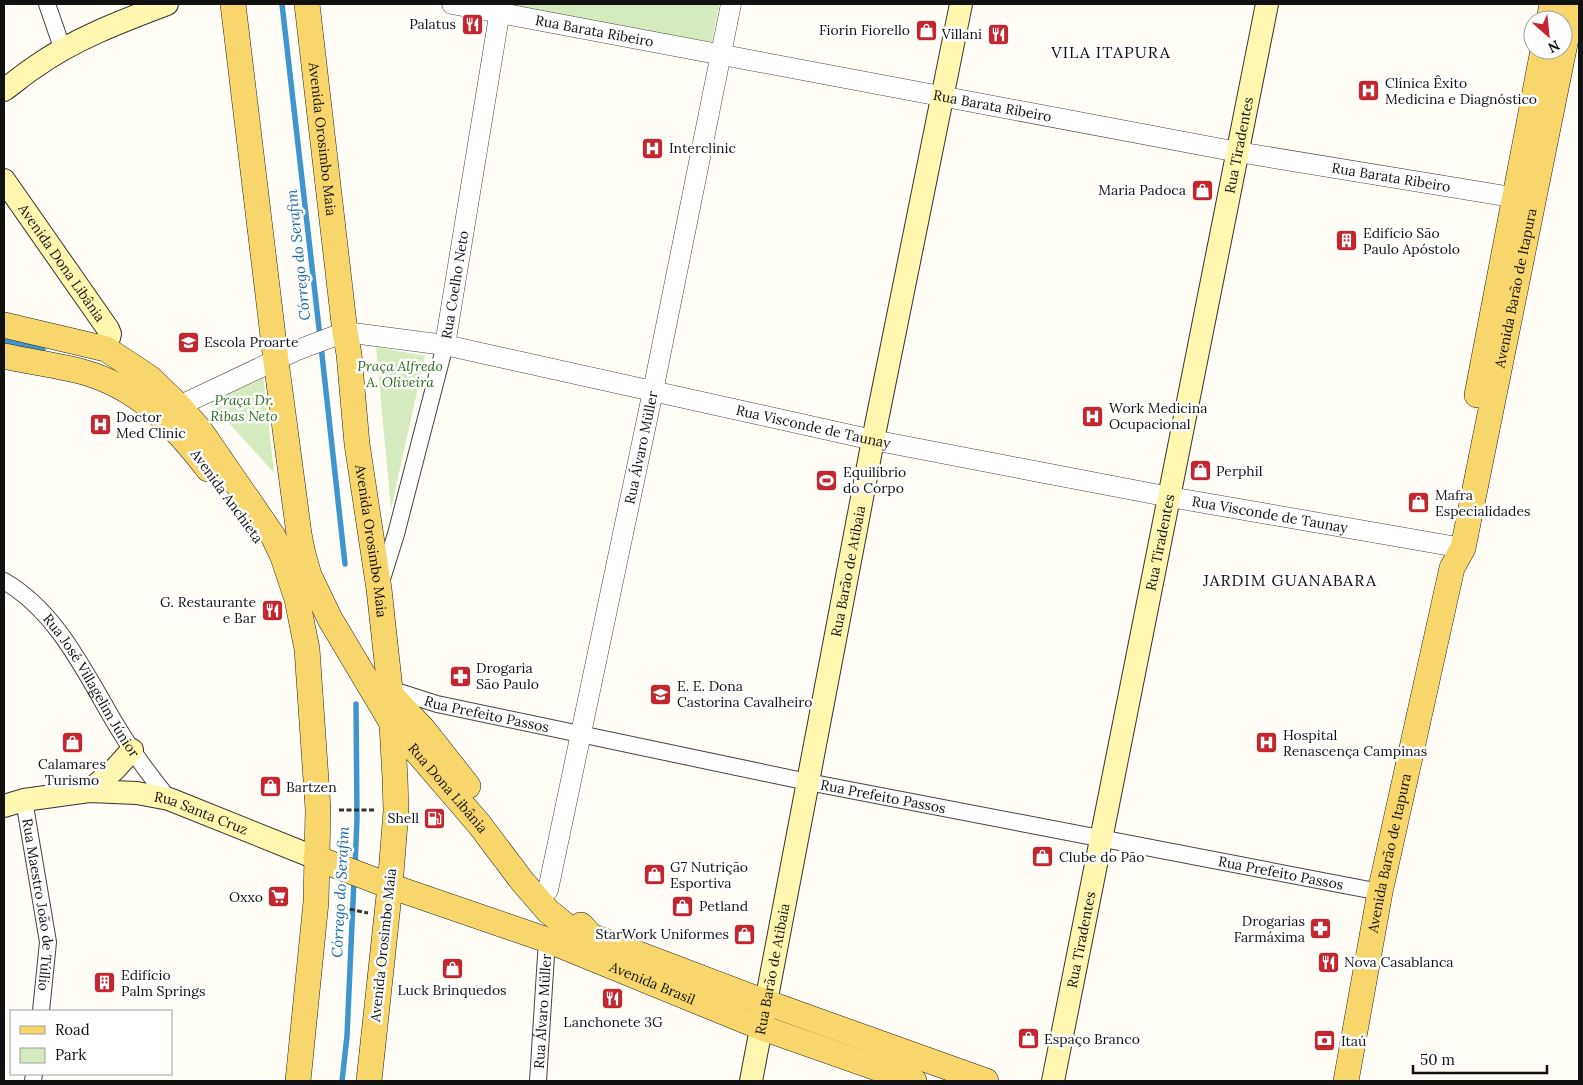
<svg xmlns="http://www.w3.org/2000/svg" width="1583" height="1085" font-family="Lora,serif">
  <rect width="100%" height="100%" fill="#fffdf5"/>
  <g fill="#d5ebbd">
    <path d="M513 4H719L712 42 512 8Z"/>
    <path d="M376 347 425 356 391 509Z"/>
    <path d="M263 374 274 473 209 401Z"/>
  </g>
  <g fill="none" stroke-linecap="round" stroke-linejoin="round">
    <g stroke="#3f96cf" stroke-width="5.5">
      <path d="M282 4 320 337"/>
      <path d="M4 341 43 350"/>
      <path d="M321 346 345 564"/>
      <path d="M355 867 357 819 356 704"/>
      <path d="M342 1081 347 1036 354 879"/>
    </g>
    <defs>
      <g id="minor">
        <path d="M47 4 63 50"/>
        <path id="s1" d="M4 581C59 613 86 675 118 728 133 753 151 777 169 799"/>
        <path d="M381 582 396 534 445 345"/>
        <path id="s2" d="M390 689 437 704 808 782 1380 892"/>
        <path id="s3" d="M24 800 48 942 41 1011"/>
        <path d="M33 1081 34 1074"/>
        <path id="s4" d="M538 1081 547 940"/>
      </g>
      <g id="tertiary">
        <path id="s5" d="M452 4 1238 152 1530 200"/>
        <path id="s6" d="M445 345 501 4"/>
        <path id="s7" d="M179 406 295 351 345 332 445 345 873 440 1170 497 1463 548"/>
        <path id="s8" d="M548 890 653 391 731 4"/>
      </g>
      <g id="secondary">
        <path d="M4 90C14 83 24 74 35 67 74 39 122 21 167 4"/>
        <path id="s9" d="M4 180 108 329 110 334 106 349"/>
        <path d="M89 791 115 769 132 750"/>
        <path id="s10" d="M4 806 24 800 89 791 137 793 169 799 316 858"/>
        <path id="s11" d="M751 1081 873 440 961 4"/>
        <path id="s12" d="M1053 1081 1267 4"/>
      </g>
      <g id="primary">
        <path id="s13" d="M233 4 276 361 299 534 303 554 309 575 318 594 330 619 392 723 479 824 522 881 548 911 565 925 591 936"/>
        <path id="s14" d="M307 4 345 332 349 354 357 444 379 589 390 689 395 778 396 811 390 886 369 1081"/>
        <path d="M1549 20 1552 4"/>
        <path d="M4 325 106 349 150 378 179 406 200 430 273 536 283 557 297 599 307 649 318 809 316 902 298 1081"/>
        <path d="M4 356C30 362 57 365 83 372 137 387 175 425 208 469"/>
        <path d="M1477 395 1543 50"/>
        <path d="M390 694 423 729 468 786"/>
        <path id="s15" d="M316 858 390 886 547 940 760 1027 914 1081"/>
        <path d="M581 925 591 936 765 1002 986 1081"/>
        <path id="s16" d="M1346 1081 1380 892 1452 568 1463 548 1573 4"/>
      </g>
    </defs>
    <use href="#minor" stroke="#444" stroke-width="18"/>
    <use href="#tertiary" stroke="#444" stroke-width="21"/>
    <use href="#secondary" stroke="#333" stroke-width="24"/>
    <use href="#primary" stroke="#222" stroke-width="26"/>
    <g stroke="#333" stroke-width="3" stroke-dasharray="5 2.5" stroke-linecap="butt">
      <path d="M339 810H375"/>
      <path d="M335 906 368 913"/>
    </g>
    <use href="#minor" stroke="#fff" stroke-width="16"/>
    <use href="#tertiary" stroke="#fff" stroke-width="20"/>
    <use href="#secondary" stroke="#fff6b0" stroke-width="22"/>
    <use href="#primary" stroke="#f9d66b" stroke-width="25"/>
  </g>
  <defs>
    <symbol id="restaurant-square" viewBox="-11 -11 22 22"><rect x="-9" y="-9" width="18" height="18" rx="4" fill="#c4262e" stroke="#fff"/><path d="M-5-6h1v4h1v-4h1v4h1v-4h1v5L-1.5 .5V6h-2V.5L-5-1ZM5-6V6H3V1.5H1.5Q1.5-4 5-6Z" fill="#fff"/></symbol>
    <symbol id="shop-square" viewBox="-11 -11 22 22"><rect x="-9" y="-9" width="18" height="18" rx="4" fill="#c4262e" stroke="#fff"/><path d="M-5-2.5h2.3a2.7 3.5 0 0 1 5.4 0H5L5.5 6h-11ZM-1.5-2.5h3a1.5 2.3 0 0 0-3 0Z" fill="#fff"/></symbol>
    <symbol id="hospital-square" viewBox="-11 -11 22 22"><rect x="-9" y="-9" width="18" height="18" rx="4" fill="#c4262e" stroke="#fff"/><path d="M-5-5h3v3.5h4V-5h3V5h-3V1.5h-4V5h-3Z" fill="#fff"/></symbol>
    <symbol id="building-square" viewBox="-11 -11 22 22"><rect x="-9" y="-9" width="18" height="18" rx="4" fill="#c4262e" stroke="#fff"/><path d="M-4-6H4V6H1V3H-1V6H-4ZM-2.5-4.3h1.7v1.8h-1.7ZM.8-4.3h1.7v1.8H.8ZM-2.5-1h1.7V.8h-1.7ZM.8-1h1.7V.8H.8Z" fill="#fff"/></symbol>
    <symbol id="university-square" viewBox="-11 -11 22 22"><rect x="-9" y="-9" width="18" height="18" rx="4" fill="#c4262e" stroke="#fff"/><path d="M0-5L7-2L0 1L-7-2ZM-4 1L0 2.5L4 1V4Q0 6-4 4Z" fill="#fff"/></symbol>
    <symbol id="stadium-square" viewBox="-11 -11 22 22"><rect x="-9" y="-9" width="18" height="18" rx="4" fill="#c4262e" stroke="#fff"/><path d="M0-5a6.5 5 0 1 0 0 10a6.5 5 0 1 0 0-10ZM-3.5-1.8h7v3.6h-7Z" fill="#fff"/></symbol>
    <symbol id="pharmacy-square" viewBox="-11 -11 22 22"><rect x="-9" y="-9" width="18" height="18" rx="4" fill="#c4262e" stroke="#fff"/><path d="M-2-6h4v4h4v4h-4v4h-4v-4h-4v-4h4Z" fill="#fff"/></symbol>
    <symbol id="school-square" viewBox="-11 -11 22 22"><rect x="-9" y="-9" width="18" height="18" rx="4" fill="#c4262e" stroke="#fff"/><path d="M0-5L7-2L0 1L-7-2ZM-4 1L0 2.5L4 1V4Q0 6-4 4Z" fill="#fff"/></symbol>
    <symbol id="fuel-square" viewBox="-11 -11 22 22"><rect x="-9" y="-9" width="18" height="18" rx="4" fill="#c4262e" stroke="#fff"/><path d="M-5.5-6h7V0h2V4h1.3V-2.5L3-4.5l.8-.8L6-3V5H2.5V1h-1V6h-7ZM-4.2-4.7v3.2H.2V-4.7Z" fill="#fff"/></symbol>
    <symbol id="supermarket-square" viewBox="-11 -11 22 22"><rect x="-9" y="-9" width="18" height="18" rx="4" fill="#c4262e" stroke="#fff"/><path d="M-6-5.5h2.5l.6 2H6L4.5 2H-2.5L-4.4-4H-6ZM-1.5 3.2a1.3 1.3 0 1 0 .1 0ZM3 3.2a1.3 1.3 0 1 0 .1 0Z" fill="#fff"/></symbol>
    <symbol id="bank-square" viewBox="-11 -11 22 22"><rect x="-9" y="-9" width="18" height="18" rx="4" fill="#c4262e" stroke="#fff"/><path d="M-6-4H6V4H-6ZM0-2.3a2.3 2.3 0 1 0 0 4.6a2.3 2.3 0 1 0 0-4.6Z" fill="#fff"/></symbol>
  </defs>
  <g fill-rule="evenodd">
    <use href="#restaurant-square" x="460" y="12" width="25" height="25"/>
    <use href="#shop-square" x="914" y="18" width="25" height="25"/>
    <use href="#restaurant-square" x="986" y="22" width="25" height="25"/>
    <use href="#hospital-square" x="1356" y="78" width="25" height="25"/>
    <use href="#hospital-square" x="640" y="136" width="25" height="25"/>
    <use href="#shop-square" x="1190" y="178" width="25" height="25"/>
    <use href="#building-square" x="1334" y="228" width="25" height="25"/>
    <use href="#university-square" x="176" y="330" width="25" height="25"/>
    <use href="#hospital-square" x="1080" y="404" width="25" height="25"/>
    <use href="#hospital-square" x="88" y="412" width="25" height="25"/>
    <use href="#shop-square" x="1188" y="458" width="25" height="25"/>
    <use href="#stadium-square" x="814" y="468" width="25" height="25"/>
    <use href="#shop-square" x="1406" y="490" width="25" height="25"/>
    <use href="#restaurant-square" x="260" y="598" width="25" height="25"/>
    <use href="#pharmacy-square" x="448" y="664" width="25" height="25"/>
    <use href="#school-square" x="648" y="682" width="25" height="25"/>
    <use href="#shop-square" x="60" y="730" width="25" height="25"/>
    <use href="#hospital-square" x="1254" y="730" width="25" height="25"/>
    <use href="#shop-square" x="258" y="774" width="25" height="25"/>
    <use href="#fuel-square" x="422" y="806" width="25" height="25"/>
    <use href="#shop-square" x="1030" y="844" width="25" height="25"/>
    <use href="#shop-square" x="642" y="862" width="25" height="25"/>
    <use href="#supermarket-square" x="266" y="884" width="25" height="25"/>
    <use href="#shop-square" x="670" y="894" width="25" height="25"/>
    <use href="#pharmacy-square" x="1308" y="916" width="25" height="25"/>
    <use href="#shop-square" x="732" y="922" width="25" height="25"/>
    <use href="#restaurant-square" x="1316" y="950" width="25" height="25"/>
    <use href="#shop-square" x="440" y="956" width="25" height="25"/>
    <use href="#building-square" x="92" y="970" width="25" height="25"/>
    <use href="#restaurant-square" x="600" y="986" width="25" height="25"/>
    <use href="#shop-square" x="1016" y="1026" width="25" height="25"/>
    <use href="#bank-square" x="1312" y="1028" width="25" height="25"/>
  </g>
  <g text-anchor="middle" dominant-baseline="central" stroke-width="5" stroke-linejoin="round" paint-order="stroke">
    <g font-size="14" fill="#111" stroke="#fff" text-anchor="start">
      <text x="456" y="24" text-anchor="end">Palatus</text>
      <text x="910" y="30" text-anchor="end">Fiorin Fiorello</text>
      <text x="982" y="34" text-anchor="end">Villani</text>
      <text x="1385" y="83">Clínica Êxito<tspan x="1385" dy="16">Medicina e Diagnóstico</tspan></text>
      <text x="669" y="148">Interclinic</text>
      <text x="1186" y="190" text-anchor="end">Maria Padoca</text>
      <text x="1363" y="233">Edifício São<tspan x="1363" dy="16">Paulo Apóstolo</tspan></text>
      <text x="204" y="342">Escola Proarte</text>
      <text x="1109" y="408">Work Medicina<tspan x="1109" dy="16">Ocupacional</tspan></text>
      <text x="116" y="417">Doctor<tspan x="116" dy="16">Med Clinic</tspan></text>
      <text x="1216" y="471">Perphil</text>
      <text x="843" y="472">Equilíbrio<tspan x="843" dy="16">do Corpo</tspan></text>
      <text x="1435" y="495">Mafra<tspan x="1435" dy="16">Especialidades</tspan></text>
      <text x="256" y="602" text-anchor="end">G. Restaurante<tspan x="256" dy="16">e Bar</tspan></text>
      <text x="476" y="668">Drogaria<tspan x="476" dy="16">São Paulo</tspan></text>
      <text x="677" y="686">E. E. Dona<tspan x="677" dy="16">Castorina Cavalheiro</tspan></text>
      <text x="1283" y="735">Hospital<tspan x="1283" dy="16">Renascença Campinas</tspan></text>
      <text x="72" y="764" text-anchor="middle">Calamares<tspan x="72" dy="16">Turismo</tspan></text>
      <text x="286" y="787">Bartzen</text>
      <text x="419" y="818" text-anchor="end">Shell</text>
      <text x="1059" y="857">Clube do Pão</text>
      <text x="670" y="867">G7 Nutrição<tspan x="670" dy="16">Esportiva</tspan></text>
      <text x="263" y="897" text-anchor="end">Oxxo</text>
      <text x="699" y="906">Petland</text>
      <text x="1305" y="921" text-anchor="end">Drogarias<tspan x="1305" dy="16">Farmáxima</tspan></text>
      <text x="729" y="934" text-anchor="end">StarWork Uniformes</text>
      <text x="1344" y="962">Nova Casablanca</text>
      <text x="121" y="975">Edifício<tspan x="121" dy="16">Palm Springs</tspan></text>
      <text x="452" y="990" text-anchor="middle">Luck Brinquedos</text>
      <text x="613" y="1022" text-anchor="middle">Lanchonete 3G</text>
      <text x="1044" y="1039">Espaço Branco</text>
      <text x="1341" y="1041">Itaú</text>
    </g>
    <g font-size="14" fill="#111" stroke="#fff">
      <text stroke="none"><textPath href="#s5" startOffset="145">Rua Barata Ribeiro</textPath></text>
      <text stroke="none"><textPath href="#s5" startOffset="550">Rua Barata Ribeiro</textPath></text>
      <text stroke="none"><textPath href="#s14" startOffset="136">Avenida Orosimbo Maia</textPath></text>
      <text stroke="none"><textPath href="#s12" startOffset="954">Rua Tiradentes</textPath></text>
      <text stroke="none"><textPath href="#s5" startOffset="955">Rua Barata Ribeiro</textPath></text>
      <text stroke="none"><textPath href="#s9" startOffset="101">Avenida Dona Libânia</textPath></text>
      <text stroke="none"><textPath href="#s6" startOffset="61">Rua Coelho Neto</textPath></text>
      <text stroke="none"><textPath href="#s16" startOffset="812">Avenida Barão de Itapura</textPath></text>
      <text stroke="none"><textPath href="#s7" startOffset="660">Rua Visconde de Taunay</textPath></text>
      <text stroke="none"><textPath href="#s8" startOffset="452">Rua Álvaro Müller</textPath></text>
      <text transform="translate(227 496) rotate(54)">Avenida Anchieta</text>
      <text stroke="none"><textPath href="#s7" startOffset="1125">Rua Visconde de Taunay</textPath></text>
      <text stroke="none"><textPath href="#s14" startOffset="541">Avenida Orosimbo Maia</textPath></text>
      <text stroke="none"><textPath href="#s12" startOffset="549">Rua Tiradentes</textPath></text>
      <text stroke="none"><textPath href="#s11" startOffset="519">Rua Barão de Atibaia</textPath></text>
      <text stroke="none"><textPath href="#s1" startOffset="138">Rua José Villagelim Júnior</textPath></text>
      <text stroke="none"><textPath href="#s2" startOffset="100">Rua Prefeito Passos</textPath></text>
      <text stroke="none"><textPath href="#s13" startOffset="832">Rua Dona Libânia</textPath></text>
      <text stroke="none"><textPath href="#s2" startOffset="505">Rua Prefeito Passos</textPath></text>
      <text stroke="none"><textPath href="#s10" startOffset="202">Rua Santa Cruz</textPath></text>
      <text stroke="none"><textPath href="#s16" startOffset="232">Avenida Barão de Itapura</textPath></text>
      <text stroke="none"><textPath href="#s2" startOffset="910">Rua Prefeito Passos</textPath></text>
      <text stroke="none"><textPath href="#s3" startOffset="106">Rua Maestro João de Túllio</textPath></text>
      <text stroke="none"><textPath href="#s12" startOffset="144">Rua Tiradentes</textPath></text>
      <text transform="translate(383 945) rotate(-84)">Avenida Orosimbo Maia</text>
      <text stroke="none"><textPath href="#s11" startOffset="114">Rua Barão de Atibaia</textPath></text>
      <text stroke="none"><textPath href="#s15" startOffset="359">Avenida Brasil</textPath></text>
      <text stroke="none"><textPath href="#s4" startOffset="70">Rua Álvaro Müller</textPath></text>
    </g>
    <g font-size="14" font-style="italic" fill="#2f6b1f" stroke="#fff">
      <text x="400" y="366">Praça Alfredo<tspan x="400" dy="16">A. Oliveira</tspan></text>
      <text x="244" y="400">Praça Dr.<tspan x="244" dy="16">Ribas Neto</tspan></text>
    </g>
    <g font-size="15" font-style="italic" fill="#1768a6" stroke="#fff">
      <text transform="translate(298 255) rotate(-96)">Córrego do Serafim</text>
      <text transform="translate(340 892) rotate(-87)">Córrego do Serafim</text>
    </g>
    <g font-size="16" letter-spacing="1" fill="#111" stroke="#fff">
      <text x="1111" y="52">VILA ITAPURA</text>
      <text x="1290" y="580">JARDIM GUANABARA</text>
    </g>
  </g>
  <rect width="1583" height="1085" fill="none" stroke="#111111" stroke-width="10"/>
  <rect x="10" y="1010" width="162" height="65" fill="#ffffff" stroke="#a0a0a0"/>
  <rect x="20" y="1026" width="25" height="8" fill="#f9d66b" stroke="#a0a0a0"/>
  <text x="55" y="1035" font-size="15" fill="#111111">Road</text>
  <rect x="20" y="1048" width="25" height="15" fill="#d5ebbd" stroke="#a0a0a0"/>
  <text x="55" y="1060" font-size="15" fill="#111111">Park</text>
  <g transform="translate(1548 35) rotate(153)"><circle r="24" fill="#ffffff" stroke="#a0a0a0"/>
  <path d="M0-4L9 19L0 12L-9 19Z" fill="#c4262e"/>
  <text y="-8" font-size="14" font-weight="bold" text-anchor="middle" fill="#111111">N</text>
  </g>
  <path d="M1413 1065v8h134v-8" fill="none" stroke="#111111" stroke-width="2.5"/>
  <text x="1420" y="1065" font-size="15" fill="#111111" stroke="#ffffff" stroke-width="4" paint-order="stroke">50 m</text>
</svg>
